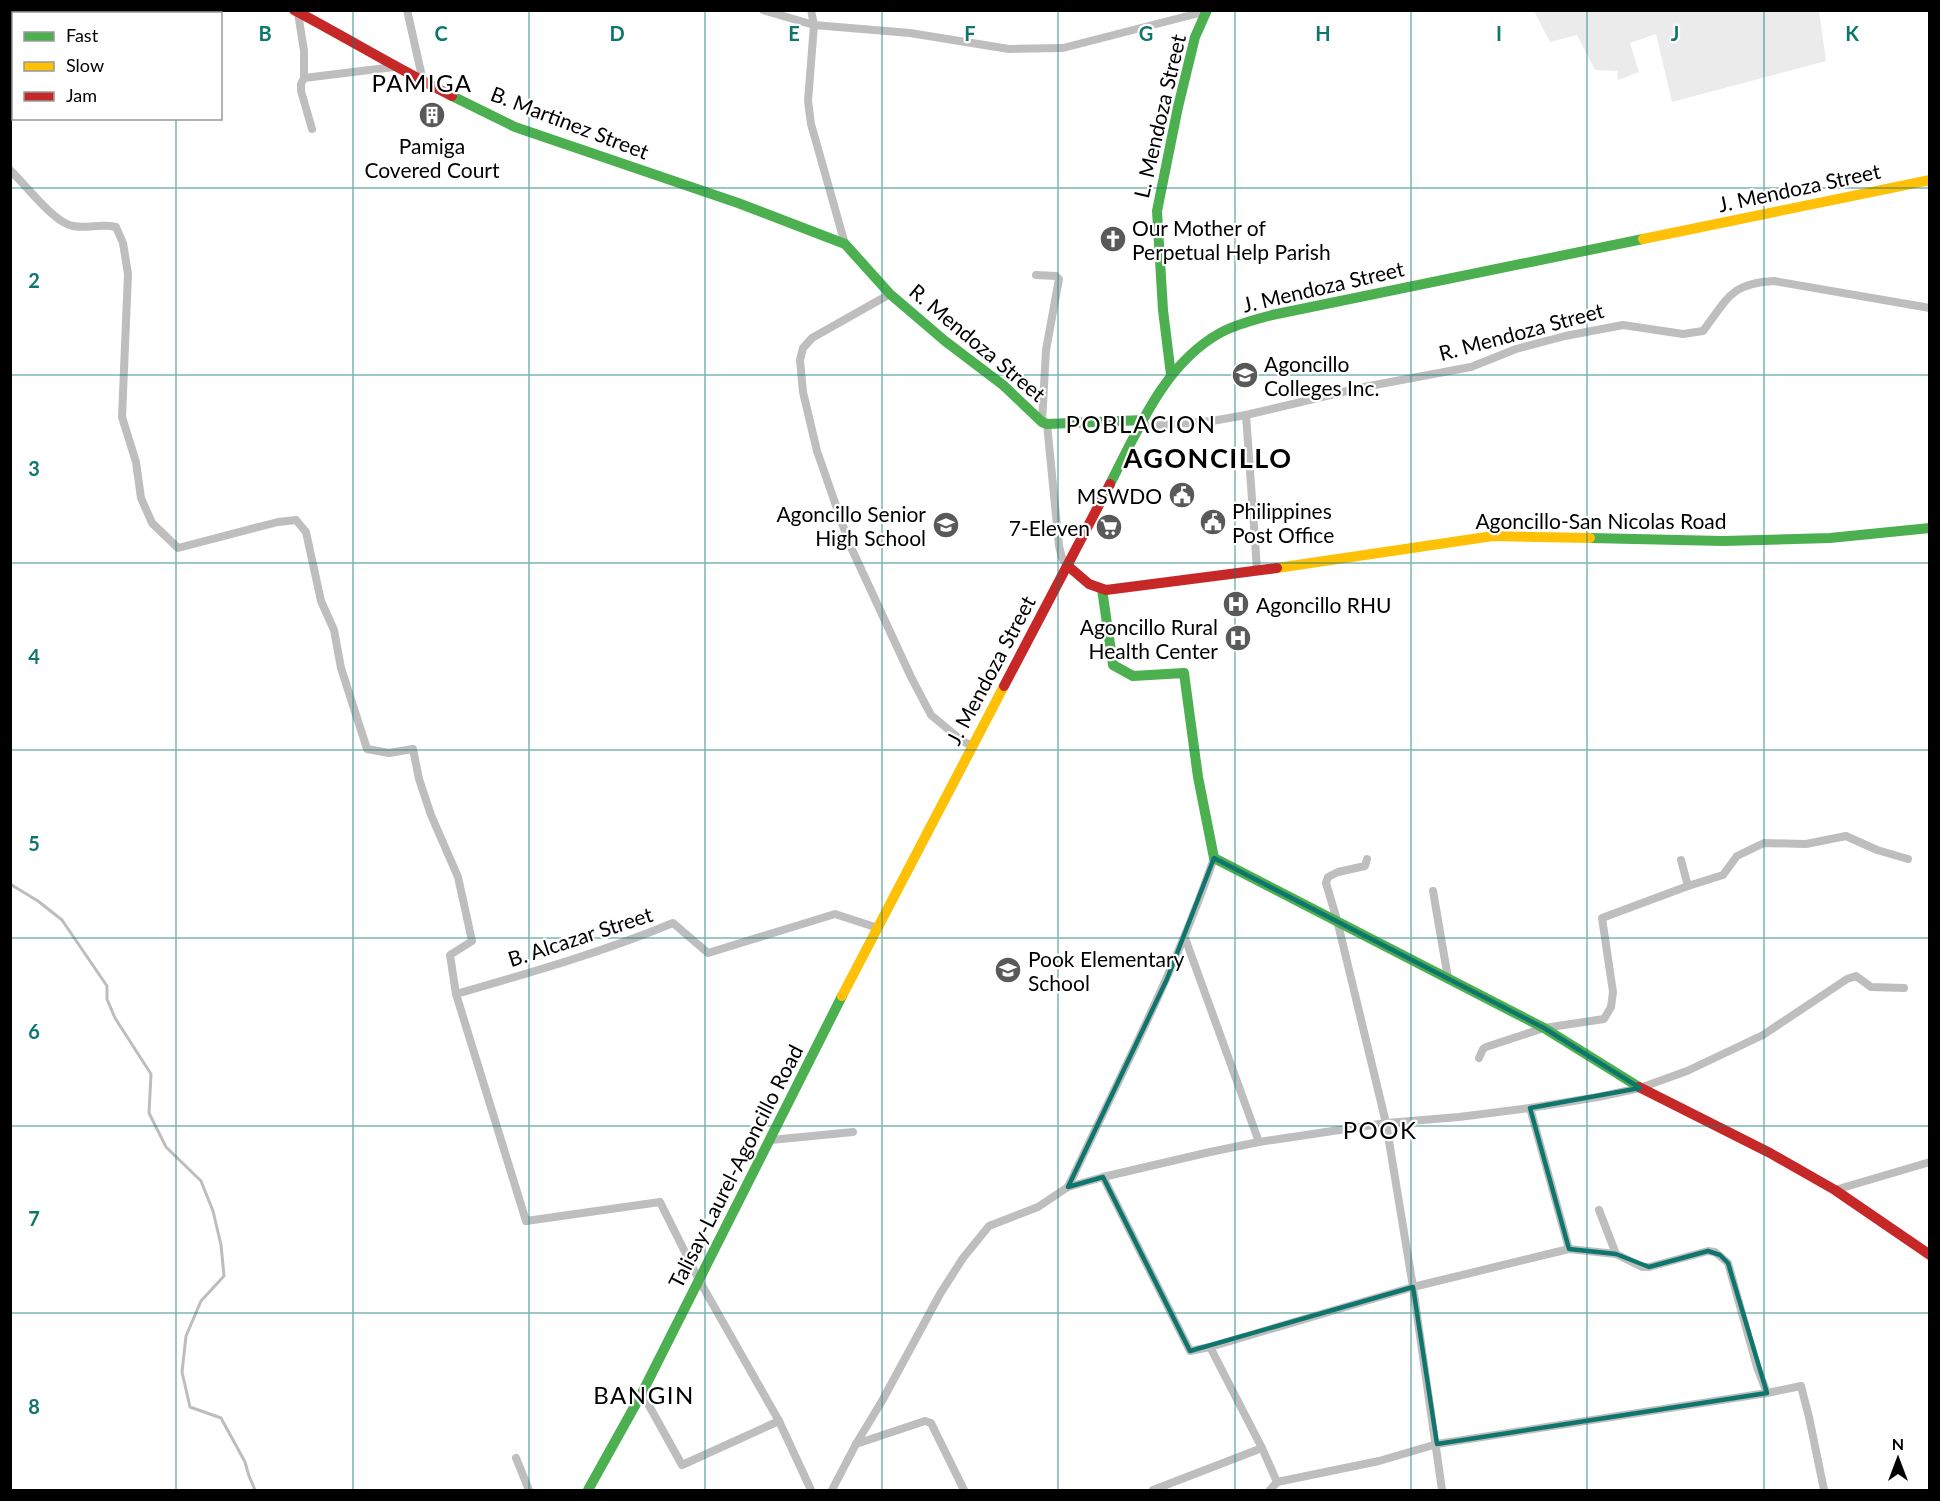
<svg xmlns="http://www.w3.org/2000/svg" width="1940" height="1501" font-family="Lato,sans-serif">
  <rect width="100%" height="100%" fill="#fff"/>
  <path fill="#ebebeb" d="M1534 11H1819L1826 61 1672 102 1656 34 1630 43 1639 72 1618 80 1617 71 1595 70 1577 35 1550 42Z"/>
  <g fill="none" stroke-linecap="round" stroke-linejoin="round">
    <path stroke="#bdbdbd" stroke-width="3" d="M10 884 38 901 62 920 107 986V999L115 1018 151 1074 149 1113 166 1147 201 1181 213 1211 221 1245 224 1276 201 1301 186 1336 182 1372 190 1407 221 1418 245 1462 249 1476 255 1490"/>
    <g stroke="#bebebe" stroke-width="8">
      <path d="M407 10 423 81"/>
      <path d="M763 10 814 25 910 33 1009 49 1063 48 1207 11"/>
      <path d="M811 10 814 25 808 101 811 124 845 244"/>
      <path d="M298 13 304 51V78L394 67"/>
      <path d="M304 78 301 84V91L312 129"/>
      <path d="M10 170C25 184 54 223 73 226 89 229 99 223 116 227L123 243 128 274 122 417 136 462 141 498 152 523 178 548 278 522 296 520 306 532 321 601 334 630 341 668 367 749 389 753 413 749 419 779 431 815 458 877 472 941 450 955 456 994 526 1221 660 1202 699 1280 779 1421"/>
      <path d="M1036 275 1056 276 1059 279 1046 350 1042 422"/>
      <path d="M890 294 812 338 803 348 800 360 803 392 817 451 849 543 911 677 931 715 961 740 972 746"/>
      <path d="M1246 415 1257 569"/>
      <path d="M1047 424 1059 546 1062 558 1068 566"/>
      <path d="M1139 427 1212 421 1246 415 1364 387 1471 367 1516 349 1565 336 1623 325 1683 334 1703 331C1727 300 1730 283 1774 281L1930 308"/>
      <path d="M1367 859 1365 866 1338 872 1328 877 1326 883 1337 920 1386 1123 1413 1287 1442 1490"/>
      <path d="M1681 860 1688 886"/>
      <path d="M1433 891 1448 978"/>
      <path d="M1185 938 1259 1142"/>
      <path d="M456 994C529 973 603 952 673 923L708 953 835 914 878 928"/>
      <path d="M1479 1058 1483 1049 1486 1047 1544 1028 1604 1019 1611 1007 1613 992 1602 918 1688 886 1723 875 1737 856 1764 843 1806 844 1846 836 1877 850 1908 859"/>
      <path d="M1530 1108 1569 1249"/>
      <path d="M771 1140 853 1132"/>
      <path d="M1103 1177 1190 1351 1210 1347 1262 1448 1277 1482 1270 1490"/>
      <path d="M1068 1187C1119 1078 1175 972 1214 858"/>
      <path d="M1835 1190 1930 1162"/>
      <path d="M1599 1210 1616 1254"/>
      <path d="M1210 1347 1413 1287 1569 1249 1616 1254 1642 1267H1649L1708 1251 1715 1252 1728 1263 1757 1367 1767 1393"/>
      <path d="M642 1393 682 1465 779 1421 811 1490"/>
      <path d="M856 1444 925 1421 931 1423 964 1490"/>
      <path d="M516 1458 529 1490"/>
      <path d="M1277 1482 1379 1461 1437 1444 1767 1393 1801 1386 1809 1417 1824 1490"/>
      <path d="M832 1490 856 1444 882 1401 940 1294 963 1258 989 1226 1038 1207 1068 1187 1103 1177 1210 1152 1259 1142 1386 1123 1459 1117 1530 1108 1598 1097 1640 1088 1687 1071 1763 1035 1847 979 1856 976 1871 987 1904 988"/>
      <path d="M1153 1490 1262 1448"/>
    </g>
    <g stroke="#4caf50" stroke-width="10">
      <path d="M452 96 515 127 738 203 845 244 890 294 945 341 1003 385 1042 422 1047 424 1143 420"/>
      <path d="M1171 375 1163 310 1157 211 1178 107 1195 37 1207 10"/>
      <path d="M1110 484C1138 430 1164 364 1220 333 1236 324 1254 320 1272 315L1643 239"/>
      <path d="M1590 538 1723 541 1830 538 1930 528"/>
      <path d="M1102 589 1113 665 1133 676 1184 673 1198 777 1214 858 1544 1028 1639 1087"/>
      <path d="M588 1490 642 1393 842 996"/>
    </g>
    <g stroke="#ffc107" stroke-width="10">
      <path d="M1643 239 1930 180"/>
      <path d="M1277 568 1493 536 1590 538"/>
      <path d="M842 996 1004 686"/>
    </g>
    <g stroke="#c62828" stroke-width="10">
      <path d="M294 10C347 38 398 69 452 96"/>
      <path d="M1068 566 1089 584 1106 590 1277 568"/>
      <path d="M1004 686 1110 484"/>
      <path d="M1639 1087 1770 1153 1835 1190 1930 1255"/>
    </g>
  </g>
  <path fill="none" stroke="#0f766e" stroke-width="4.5" stroke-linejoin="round" d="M1214 858 1544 1028 1640 1088 1530 1108 1569 1249 1616 1254 1649 1267 1708 1251 1720 1255 1728 1263 1767 1393 1437 1444 1413 1287 1190 1351 1103 1177 1068 1187 1167 979Z"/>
  <path fill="none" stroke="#0f766e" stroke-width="1.5" stroke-opacity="0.55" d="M176 10V14M353 10V1490M529 10V1490M705 10V1490M882 10V1490M1058 10V1490M1235 10V1490M1411 10V1490M1587 10V1490M1764 10V1490M176 118V1490M10 188H1930M10 375H1930M10 563H1930M10 750H1930M10 938H1930M10 1126H1930M10 1313H1930"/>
  <defs>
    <symbol id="building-disc" viewBox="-11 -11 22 22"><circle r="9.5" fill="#595959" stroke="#fff"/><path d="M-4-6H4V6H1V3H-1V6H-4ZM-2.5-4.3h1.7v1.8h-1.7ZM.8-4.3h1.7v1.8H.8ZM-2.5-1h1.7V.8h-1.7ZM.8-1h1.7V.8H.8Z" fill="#fff"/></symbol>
    <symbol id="church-disc" viewBox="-11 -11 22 22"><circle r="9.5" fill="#595959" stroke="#fff"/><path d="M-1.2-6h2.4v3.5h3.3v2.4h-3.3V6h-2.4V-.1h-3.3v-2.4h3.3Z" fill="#fff"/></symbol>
    <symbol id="university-disc" viewBox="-11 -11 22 22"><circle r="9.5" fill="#595959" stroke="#fff"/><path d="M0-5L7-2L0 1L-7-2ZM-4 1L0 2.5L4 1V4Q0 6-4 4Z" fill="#fff"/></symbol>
    <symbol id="civic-disc" viewBox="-11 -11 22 22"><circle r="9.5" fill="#595959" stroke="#fff"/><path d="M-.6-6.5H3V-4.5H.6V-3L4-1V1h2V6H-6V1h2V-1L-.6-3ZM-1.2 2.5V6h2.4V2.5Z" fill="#fff"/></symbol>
    <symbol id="school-disc" viewBox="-11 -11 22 22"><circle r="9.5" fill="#595959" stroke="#fff"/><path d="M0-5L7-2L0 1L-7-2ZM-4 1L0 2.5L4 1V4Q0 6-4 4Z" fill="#fff"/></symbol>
    <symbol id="supermarket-disc" viewBox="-11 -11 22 22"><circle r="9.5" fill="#595959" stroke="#fff"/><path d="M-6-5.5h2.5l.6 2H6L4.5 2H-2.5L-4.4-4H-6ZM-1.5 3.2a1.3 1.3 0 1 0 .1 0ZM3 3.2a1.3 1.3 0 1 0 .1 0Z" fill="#fff"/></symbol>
    <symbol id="hospital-disc" viewBox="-11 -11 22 22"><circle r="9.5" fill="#595959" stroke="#fff"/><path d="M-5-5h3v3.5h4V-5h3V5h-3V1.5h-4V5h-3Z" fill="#fff"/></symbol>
  </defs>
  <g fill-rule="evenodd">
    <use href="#building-disc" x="417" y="100" width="30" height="30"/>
    <use href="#church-disc" x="1098" y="224" width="30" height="30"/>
    <use href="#university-disc" x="1230" y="360" width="30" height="30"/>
    <use href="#civic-disc" x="1167" y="480" width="30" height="30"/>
    <use href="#civic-disc" x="1198" y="507" width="30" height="30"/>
    <use href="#school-disc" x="931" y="510" width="30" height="30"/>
    <use href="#supermarket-disc" x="1094" y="512" width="30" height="30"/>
    <use href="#hospital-disc" x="1221" y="589" width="30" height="30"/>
    <use href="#hospital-disc" x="1223" y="623" width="30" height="30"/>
    <use href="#school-disc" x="993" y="955" width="30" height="30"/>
  </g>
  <g text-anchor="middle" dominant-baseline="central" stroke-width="4.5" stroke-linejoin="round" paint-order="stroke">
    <g font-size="21" fill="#000" stroke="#fff">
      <text transform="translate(1159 116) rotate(-77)">L. Mendoza Street</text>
      <text transform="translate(570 122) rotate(21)">B. Martinez Street</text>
      <text transform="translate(1799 187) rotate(-12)">J. Mendoza Street</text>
      <text transform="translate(1323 286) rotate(-13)">J. Mendoza Street</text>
      <text transform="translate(1521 331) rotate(-15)">R. Mendoza Street</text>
      <text transform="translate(978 342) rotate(40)">R. Mendoza Street</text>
      <text x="1601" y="520">Agoncillo-San Nicolas Road</text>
      <text transform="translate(990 670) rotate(-62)">J. Mendoza Street</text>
      <text transform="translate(580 936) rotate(-18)">B. Alcazar Street</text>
      <text transform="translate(735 1166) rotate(-63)">Talisay-Laurel-Agoncillo Road</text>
    </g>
    <g font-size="21" fill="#000" stroke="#fff" text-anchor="start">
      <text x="432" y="145" text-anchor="middle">Pamiga<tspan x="432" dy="24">Covered Court</tspan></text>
      <text x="1132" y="227">Our Mother of<tspan x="1132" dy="24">Perpetual Help Parish</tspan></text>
      <text x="1264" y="363">Agoncillo<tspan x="1264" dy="24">Colleges Inc.</tspan></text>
      <text x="1162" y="495" text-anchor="end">MSWDO</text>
      <text x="1232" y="510">Philippines<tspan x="1232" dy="24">Post Office</tspan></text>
      <text x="926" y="513" text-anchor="end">Agoncillo Senior<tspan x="926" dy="24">High School</tspan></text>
      <text x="1090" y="527" text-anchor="end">7-Eleven</text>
      <text x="1256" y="604">Agoncillo RHU</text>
      <text x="1218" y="626" text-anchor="end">Agoncillo Rural<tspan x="1218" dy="24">Health Center</tspan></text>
      <text x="1028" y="958">Pook Elementary<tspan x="1028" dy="24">School</tspan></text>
    </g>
    <g font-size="24" letter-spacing="1.5" fill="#000" stroke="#fff">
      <text x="422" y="82">PAMIGA</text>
      <text x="1141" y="423">POBLACION</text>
      <text x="1380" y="1129">POOK</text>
      <text x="644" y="1394">BANGIN</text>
    </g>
    <g font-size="27" font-weight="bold" letter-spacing="1.5" fill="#000" stroke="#fff">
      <text x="1208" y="457">AGONCILLO</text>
    </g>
  </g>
  <g font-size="20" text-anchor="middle" font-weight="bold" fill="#0f766e" stroke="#fff" stroke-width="4.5" stroke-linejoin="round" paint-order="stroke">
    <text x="265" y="41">B</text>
    <text x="441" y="41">C</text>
    <text x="617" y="41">D</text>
    <text x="794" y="41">E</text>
    <text x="970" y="41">F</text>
    <text x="1146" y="41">G</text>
    <text x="1323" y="41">H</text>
    <text x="1499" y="41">I</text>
    <text x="1675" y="41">J</text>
    <text x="1852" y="41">K</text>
    <text x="34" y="288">2</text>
    <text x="34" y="476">3</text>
    <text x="34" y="664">4</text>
    <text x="34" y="851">5</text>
    <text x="34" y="1039">6</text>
    <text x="34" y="1226">7</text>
    <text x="34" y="1414">8</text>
  </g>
  <rect width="1940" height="1501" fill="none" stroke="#000000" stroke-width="24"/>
  <rect x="12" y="12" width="210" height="108" fill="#ffffff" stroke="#999999" stroke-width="1.5"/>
  <rect x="24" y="32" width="30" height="9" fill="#4caf50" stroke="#999999" stroke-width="1.5"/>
  <text x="66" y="42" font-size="18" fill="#000000">Fast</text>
  <rect x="24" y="62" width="30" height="9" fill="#ffc107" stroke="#999999" stroke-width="1.5"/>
  <text x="66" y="72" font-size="18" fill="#000000">Slow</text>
  <rect x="24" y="92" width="30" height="9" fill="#c62828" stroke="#999999" stroke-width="1.5"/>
  <text x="66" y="102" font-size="18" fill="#000000">Jam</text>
  <g transform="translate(1898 1459)" stroke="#ffffff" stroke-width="4.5" paint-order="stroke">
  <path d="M0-4.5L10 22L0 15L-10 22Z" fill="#000000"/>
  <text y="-9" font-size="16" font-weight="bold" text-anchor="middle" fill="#000000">N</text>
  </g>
</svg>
